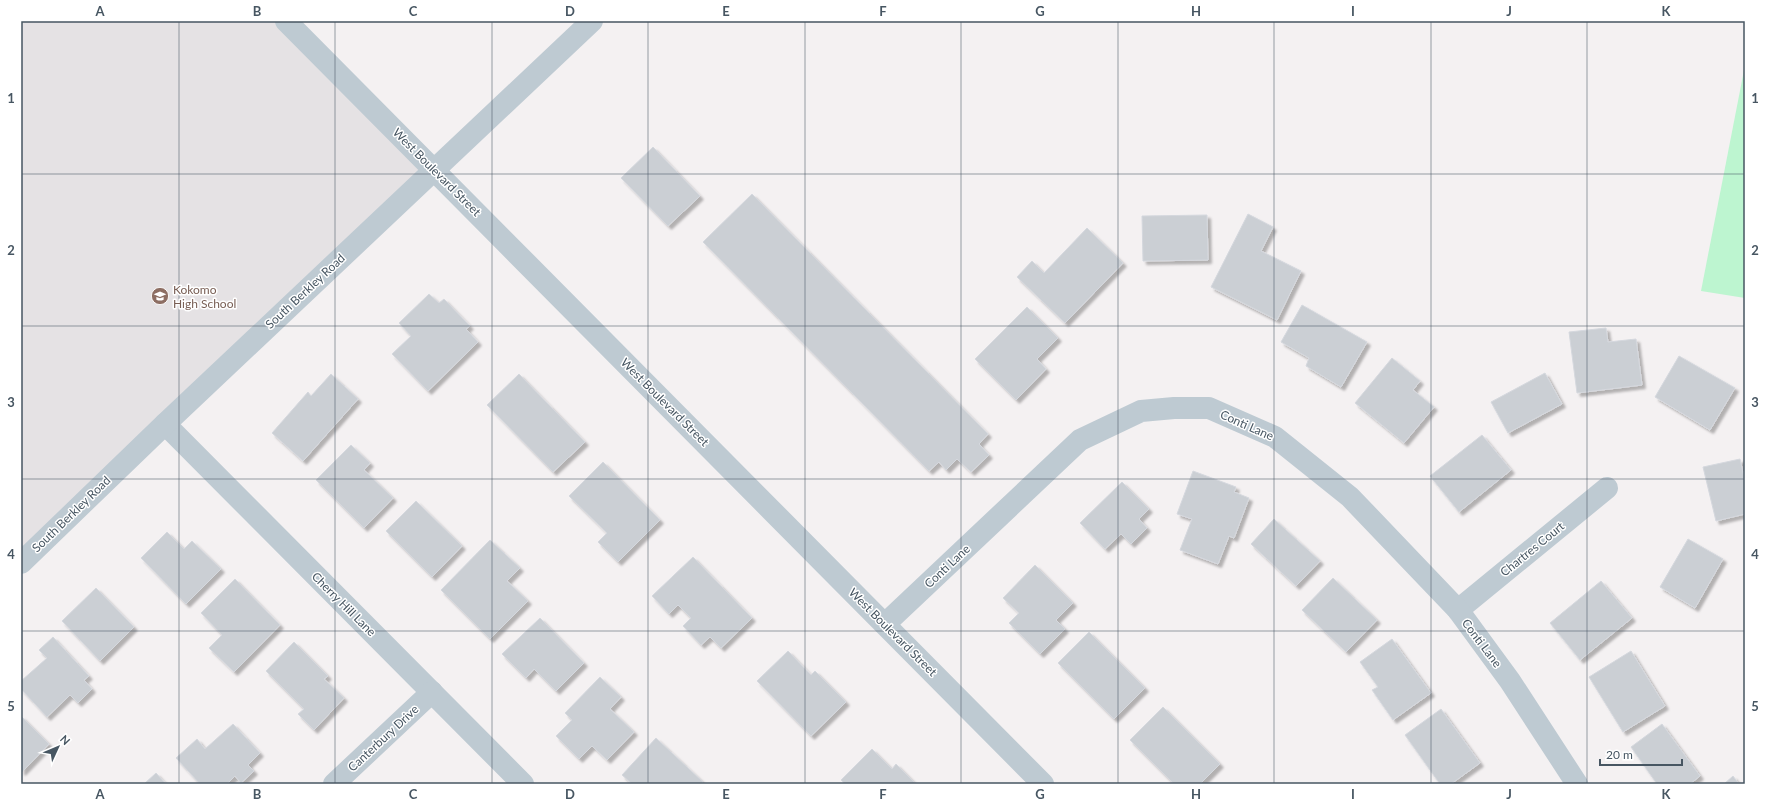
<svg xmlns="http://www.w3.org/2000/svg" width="1766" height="805" font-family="Lato,sans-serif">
  <defs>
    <filter id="shadow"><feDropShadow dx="3.5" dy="3.5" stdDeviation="1" flood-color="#0004"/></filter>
  </defs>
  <rect width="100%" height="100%" fill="#f4f1f2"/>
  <path fill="#e5e2e4" d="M21 21H286L433 169 21 563Z"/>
  <path fill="#bdf5d0" d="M1745 65V298L1701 291Z"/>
  <g fill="#cbcfd4" stroke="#d5d8de" filter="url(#shadow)">
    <path d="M653 147 700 196 668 226 621 178Z"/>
    <path d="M752 194 988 434 979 444 989 455 971 472 957 459 946 470 939 462 929 471 703 242Z"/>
    <path d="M1248 214 1273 227 1261 251 1301 271 1277 320 1211 287Z"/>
    <path d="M1207 215 1208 260 1143 261 1142 216Z"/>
    <path d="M1087 228 1123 263 1065 323 1017 277 1032 261 1044 273Z"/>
    <path d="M429 294 439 303 444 299 470 326 466 329 478 342 428 391 392 354 411 336 399 323Z"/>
    <path d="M1302 305 1367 342 1341 387 1306 366 1309 358 1281 342Z"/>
    <path d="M1027 307 1058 338 1037 359 1046 369 1016 400 975 359Z"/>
    <path d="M1606 328 1608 342 1636 339 1642 385 1577 393 1569 332Z"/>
    <path d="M1679 356 1735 388 1710 430 1655 397Z"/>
    <path d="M1392 358 1420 381 1413 390 1434 407 1404 443 1355 403Z"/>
    <path d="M1545 373 1562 404 1508 433 1491 402Z"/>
    <path d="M331 374 358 399 303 461 272 433 308 392 311 396Z"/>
    <path d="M519 374 585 442 553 472 487 405Z"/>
    <path d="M1482 435 1511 470 1459 512 1430 476Z"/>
    <path d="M351 445 370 463 364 470 393 498 364 528 316 480Z"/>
    <path d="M1740 459 1745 482V514L1716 521 1703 467Z"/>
    <path d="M603 462 660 520 618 562 598 542 607 533 569 496Z"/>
    <path d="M1193 471 1236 487 1234 492 1249 498 1234 538 1229 536 1218 564 1180 550 1192 519 1177 514Z"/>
    <path d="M1122 482 1149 509 1139 519 1147 528 1131 544 1121 534 1105 549 1080 523Z"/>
    <path d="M416 501 462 546 432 577 386 531Z"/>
    <path d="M1274 519 1320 561 1296 586 1251 544Z"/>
    <path d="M167 532 184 549 192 541 221 569 186 604 141 558Z"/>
    <path d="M1688 539 1723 559 1695 608 1660 587Z"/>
    <path d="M490 540 520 568 507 581 528 601 490 639 441 590Z"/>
    <path d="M693 557 752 618 721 648 710 637 701 645 683 626 691 618 678 605 669 614 652 596Z"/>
    <path d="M1035 565 1073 603 1056 620 1065 629 1040 654 1009 623 1019 613 1003 598Z"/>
    <path d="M1333 578 1377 620 1346 652 1302 610Z"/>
    <path d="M235 579 280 625 234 672 209 648 222 635 201 613Z"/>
    <path d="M1601 581 1632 618 1580 660 1550 623Z"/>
    <path d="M96 588 134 627 100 661 62 621Z"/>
    <path d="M540 618 584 663 556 691 534 669 526 678 502 654Z"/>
    <path d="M1089 632 1145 688 1114 719 1058 663Z"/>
    <path d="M53 637 89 676 84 680 92 689 78 703 70 695 47 717 21 689V681L47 658 39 650Z"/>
    <path d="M1392 639 1431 693 1393 720 1372 690 1378 687 1360 662Z"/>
    <path d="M294 642 328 676 324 679 344 698 314 730 298 714 304 709 266 671Z"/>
    <path d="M788 651 811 675 815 671 846 702 811 736 757 681Z"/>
    <path d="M1631 651 1665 706 1623 732 1589 677Z"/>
    <path d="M600 677 621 697 610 709 634 732 607 760 592 746 579 759 556 736 572 720 565 713Z"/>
    <path d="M1163 707 1220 764 1200 784H1174L1130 740Z"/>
    <path d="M1441 709 1480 763 1451 784H1440L1405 735Z"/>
    <path d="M21 716 49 744 22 772 21 771Z"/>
    <path d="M233 724 260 753 248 765 254 771 241 783 235 776 227 784H200L176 758 197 739 205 749Z"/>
    <path d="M1662 724 1700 776 1690 784H1657L1631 747Z"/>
    <path d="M656 738 703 782 701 784H632L622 775Z"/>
    <path d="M872 749 892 769 896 764 916 784H845L841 780Z"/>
    <path d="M156 773 166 784H144Z"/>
    <path d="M1733 776 1739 784H1724Z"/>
  </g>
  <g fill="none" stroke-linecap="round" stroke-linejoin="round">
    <g stroke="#becad2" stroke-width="22">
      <path d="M286 21 1043 784"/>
      <path d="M165 424 523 784"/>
      <path d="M21 563 165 424 592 21"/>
      <path d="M1458 610 1607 488"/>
      <path d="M885 624 1080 440 1141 411 1174 408H1209L1275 437 1350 497 1458 610 1510 681 1577 784"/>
      <path d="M334 784 432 692"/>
    </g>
  </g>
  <path fill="none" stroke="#475662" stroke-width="1" stroke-opacity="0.55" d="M179 21V784M335 21V784M492 21V784M648 21V784M805 21V784M961 21V784M1118 21V784M1274 21V784M1431 21V784M1587 21V784M21 174H1745M21 326H1745M21 479H1745M21 631H1745"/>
  <defs>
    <symbol id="school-disc" viewBox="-11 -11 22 22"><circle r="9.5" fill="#8d6e63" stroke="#fff"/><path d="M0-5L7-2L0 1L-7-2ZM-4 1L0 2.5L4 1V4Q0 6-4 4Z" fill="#fff"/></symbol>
  </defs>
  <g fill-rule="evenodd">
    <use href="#school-disc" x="150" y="286" width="20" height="20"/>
  </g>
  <g text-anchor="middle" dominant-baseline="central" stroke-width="3" stroke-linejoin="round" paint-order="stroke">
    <g font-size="12" fill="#475662" stroke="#fff">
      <text transform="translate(437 172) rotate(45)">West Boulevard Street</text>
      <text transform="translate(305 291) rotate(-43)">South Berkley Road</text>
      <text transform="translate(665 402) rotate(45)">West Boulevard Street</text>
      <text transform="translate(1247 425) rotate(24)">Conti Lane</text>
      <text transform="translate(71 514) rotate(-44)">South Berkley Road</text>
      <text transform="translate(1532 549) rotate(-39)">Chartres Court</text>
      <text transform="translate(947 566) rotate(-43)">Conti Lane</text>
      <text transform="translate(344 604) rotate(45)">Cherry Hill Lane</text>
      <text transform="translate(893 632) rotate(45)">West Boulevard Street</text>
      <text transform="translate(1482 643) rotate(53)">Conti Lane</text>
      <text transform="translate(383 738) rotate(-43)">Canterbury Drive</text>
    </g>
    <g font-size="12" fill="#785e54" stroke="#fff" text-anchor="start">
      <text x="173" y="289">Kokomo<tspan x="173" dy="14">High School</tspan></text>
    </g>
  </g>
  <rect width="1766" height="805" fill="none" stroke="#ffffff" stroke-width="44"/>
  <g transform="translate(58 747) rotate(46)" stroke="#ffffff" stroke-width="3" paint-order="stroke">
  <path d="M0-3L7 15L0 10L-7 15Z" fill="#475662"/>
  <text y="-6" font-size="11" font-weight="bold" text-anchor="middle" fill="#475662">N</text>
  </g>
  <path d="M1600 759v6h82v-6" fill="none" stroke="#475662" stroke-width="2"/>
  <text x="1606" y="759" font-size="12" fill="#475662" stroke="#ffffff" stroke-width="3" paint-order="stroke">20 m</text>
  <rect x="22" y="22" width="1722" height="761" fill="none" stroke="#475662" stroke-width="1.5"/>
  <g font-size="13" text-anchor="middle" font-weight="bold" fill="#475662">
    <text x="100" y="16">A</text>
    <text x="257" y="16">B</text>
    <text x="413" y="16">C</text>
    <text x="570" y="16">D</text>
    <text x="726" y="16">E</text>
    <text x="883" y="16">F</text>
    <text x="1040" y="16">G</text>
    <text x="1196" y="16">H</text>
    <text x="1353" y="16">I</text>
    <text x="1509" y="16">J</text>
    <text x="1666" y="16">K</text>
    <text x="11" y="103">1</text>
    <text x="1755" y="103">1</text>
    <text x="11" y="255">2</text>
    <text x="1755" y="255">2</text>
    <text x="11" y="407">3</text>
    <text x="1755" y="407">3</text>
    <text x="11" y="559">4</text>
    <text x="1755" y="559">4</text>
    <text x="11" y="711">5</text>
    <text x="1755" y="711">5</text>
    <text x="100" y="799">A</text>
    <text x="257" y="799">B</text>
    <text x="413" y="799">C</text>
    <text x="570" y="799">D</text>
    <text x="726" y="799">E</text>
    <text x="883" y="799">F</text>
    <text x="1040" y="799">G</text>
    <text x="1196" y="799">H</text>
    <text x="1353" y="799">I</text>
    <text x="1509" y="799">J</text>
    <text x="1666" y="799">K</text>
  </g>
</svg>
